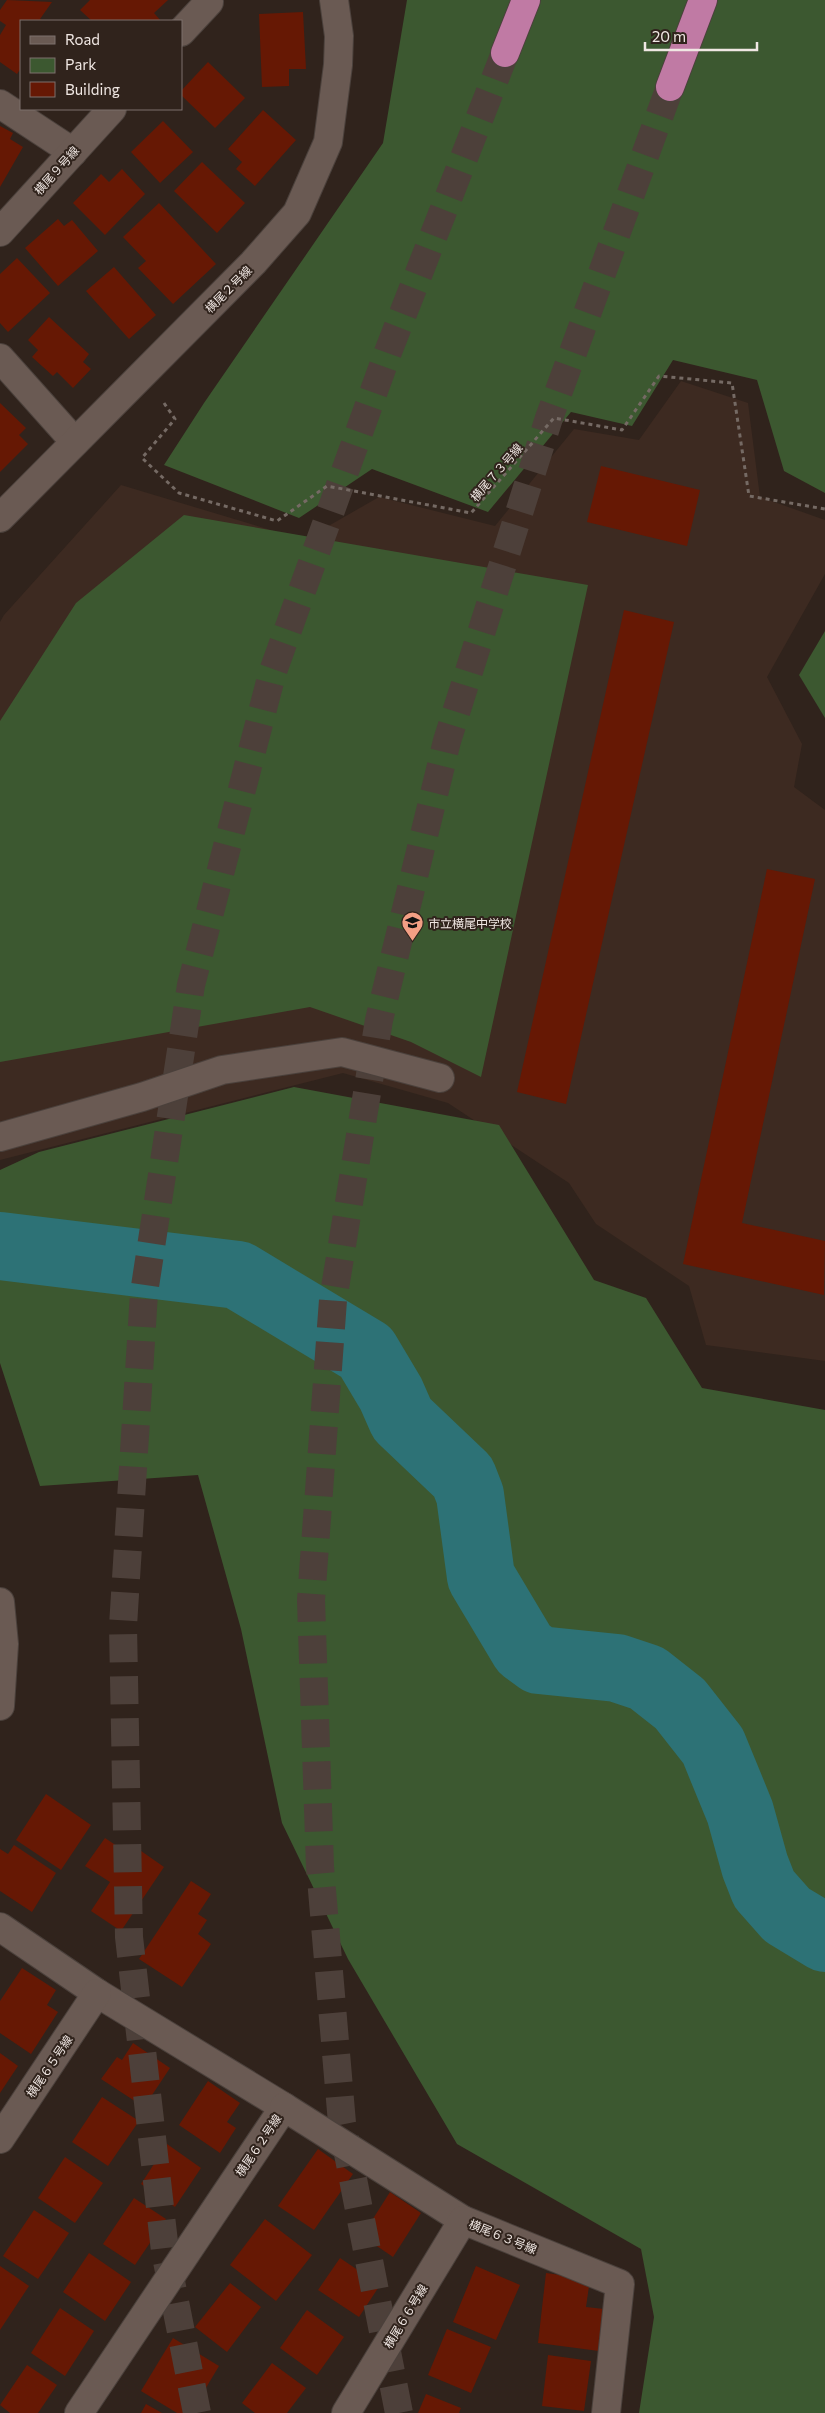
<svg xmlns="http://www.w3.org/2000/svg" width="825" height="2413" font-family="Commissioner,'Noto Sans JP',sans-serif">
  <rect width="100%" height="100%" fill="#30231c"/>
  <path fill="#3d2a21" d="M681 381 748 403 760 497 825 520V574L767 677 802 744 794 787 825 810V1361L706 1345 689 1286 596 1224 569 1183 448 1103 343 1073 0 1160V622L4 615 121 485 304 540 379 497 495 526 574 429 639 440Z"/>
  <g fill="#3c5830">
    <path d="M407 0H825V493L784 471 757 380 673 360 632 426 571 412 488 512 372 469 299 518 164 465 204 403 383 143Z"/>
    <path d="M184 515 588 585 481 1077 411 1042 310 1007 0 1062V721L76 603Z"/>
    <path d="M825 631V718L799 675Z"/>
    <path d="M294 1087 499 1125 594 1280 646 1298 702 1388 825 1410V2413H639L654 2317 641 2249 457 2144 348 1959 282 1823 241 1629 198 1475 40 1486 0 1363V1170L39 1152Z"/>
  </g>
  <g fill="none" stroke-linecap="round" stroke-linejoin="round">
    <path stroke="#2d7276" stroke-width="68" d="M0 1246 238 1275 366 1352 391 1394 402 1419 463 1477 470 1495 481 1577 524 1649 539 1660 617 1668 647 1678 680 1704 713 1746 740 1812 755 1866 764 1889 787 1915 825 1938"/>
  </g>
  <g fill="#661804">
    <path d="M7 0 52 2 40 19 43 21H21V68L17 74 0 62V35L6 25 0 21V10Z"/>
    <path d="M90 0H168L154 13 161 21H92L80 10Z"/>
    <path d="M303 12 306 69H289V86L262 87 259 14Z"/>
    <path d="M208 62 245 98 215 128 181 95V91Z"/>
    <path d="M263 110 296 140 255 186 236 169 242 162 228 149Z"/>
    <path d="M163 121 193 152 160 183 131 152Z"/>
    <path d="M0 126 13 133 10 139 23 147 0 187Z"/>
    <path d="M202 162 245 203 217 233 174 191Z"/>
    <path d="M122 169 145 194 105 235 73 203 101 174 109 182Z"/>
    <path d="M159 203 216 264 173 304 138 268 146 261 123 237Z"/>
    <path d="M58 219 64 226 72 220 98 251 58 286 25 248Z"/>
    <path d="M17 258 50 293 8 332 0 323V274Z"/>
    <path d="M114 267 156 315 129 339 86 291Z"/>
    <path d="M49 317 89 354 83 362 91 369 73 388 57 372 53 376 32 357 38 350 28 340Z"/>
    <path d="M0 403 26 428 19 435 28 444 0 472Z"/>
    <path d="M601 466 700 490 687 546 587 522Z"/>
    <path d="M624 610 674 622 566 1104 517 1092Z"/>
    <path d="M767 869 815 879 742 1223 825 1241 824 1295 683 1264Z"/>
    <path d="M46 1794 91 1825 61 1870 16 1840Z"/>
    <path d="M105 1838 129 1854 134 1846 164 1867 121 1931 91 1911 110 1882 85 1866Z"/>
    <path d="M14 1845 56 1873 32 1912 0 1891V1849L8 1854Z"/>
    <path d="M191 1881 211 1894 198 1914 207 1920 198 1934 211 1944 182 1987 139 1959Z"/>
    <path d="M22 1968 56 1990 47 2005 58 2012 31 2054 0 2033V2001Z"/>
    <path d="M133 2043 170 2068 144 2107 101 2079 117 2057 122 2060Z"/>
    <path d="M0 2053 18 2066 0 2093Z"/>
    <path d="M208 2081 240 2103 227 2122 236 2128 220 2153 179 2125Z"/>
    <path d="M102 2097 139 2121 108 2166 72 2142Z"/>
    <path d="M167 2144 201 2168 175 2207 141 2184Z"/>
    <path d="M318 2149 353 2174 314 2230 278 2206Z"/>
    <path d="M65 2157 103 2183 75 2223 38 2198Z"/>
    <path d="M390 2192 421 2213 393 2257 362 2236Z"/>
    <path d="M134 2198 166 2219 135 2265 103 2244Z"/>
    <path d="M34 2210 69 2233 38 2279 3 2256Z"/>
    <path d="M265 2219 312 2255 276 2301 230 2265Z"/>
    <path d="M89 2253 131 2282 105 2321 63 2292Z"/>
    <path d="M340 2258 380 2285 359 2317 318 2290Z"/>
    <path d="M0 2266 29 2286 0 2330Z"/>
    <path d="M476 2266 520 2285 496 2340 453 2322Z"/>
    <path d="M546 2273 590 2279 586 2307 604 2309 599 2351 538 2343Z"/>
    <path d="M230 2283 261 2307 227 2352 195 2327Z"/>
    <path d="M60 2308 94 2331 65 2376 31 2353Z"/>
    <path d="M307 2310 344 2337 317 2375 280 2348Z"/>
    <path d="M447 2329 491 2347 471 2393 428 2375Z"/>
    <path d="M173 2338 219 2366 191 2413H177L141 2391Z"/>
    <path d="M548 2355 591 2361 584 2411 542 2406Z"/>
    <path d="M272 2363 306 2388 287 2413H255L242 2403Z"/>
    <path d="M27 2365 57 2385 38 2413H10L0 2405Z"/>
    <path d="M426 2394 461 2408 459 2413H418Z"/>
    <path d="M146 2404 162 2413H141Z"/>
  </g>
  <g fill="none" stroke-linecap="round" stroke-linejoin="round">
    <g stroke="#4d403a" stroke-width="28" stroke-dasharray="28 14" stroke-linecap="butt">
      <path d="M197 2413 165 2251 129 1937 123 1626 144 1293 191 985 272 674 388 352 505 53"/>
      <path d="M399 2413 342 2123 320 1867 311 1600 333 1300 379 1020 447 741 549 418 670 87"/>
    </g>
    <defs>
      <g id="minor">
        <path d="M181 32 209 2 207 0"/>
        <path d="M0 104 73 152"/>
        <path d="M0 232 112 109"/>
        <path d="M0 358 75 442"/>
        <path d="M0 1137 142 1097 222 1070 342 1052 440 1078"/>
        <path d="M0 1927 97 1993 284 2107 79 2413"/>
        <path d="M284 2107 463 2220 620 2284 606 2413"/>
        <path d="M0 2139 97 1993"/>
        <path d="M346 2413 463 2220"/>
      </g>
      <g id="tertiary">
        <path d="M0 518 253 263 297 213 328 142 338 65 339 36 334 0"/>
        <path d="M0 1602 4 1644 0 1706"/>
      </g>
      <g id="motorway">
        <path d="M505 53 526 0"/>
        <path d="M670 87 703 0"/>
      </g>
    </defs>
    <use href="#minor" stroke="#4b413c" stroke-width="30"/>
    <use href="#tertiary" stroke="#4b413c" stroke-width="30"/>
    <use href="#motorway" stroke="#4b413c" stroke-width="30"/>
    <path stroke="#756a64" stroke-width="3" stroke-dasharray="4 4" stroke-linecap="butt" d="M164 403 175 419 142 458 179 493 277 521 327 486 471 513 554 418 622 430 659 376 732 383 749 496 825 509"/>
    <use href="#minor" stroke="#6a5a53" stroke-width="28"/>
    <use href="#tertiary" stroke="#6a5a53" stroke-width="28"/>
    <use href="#motorway" stroke="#c07aa4" stroke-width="28"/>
  </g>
  <defs>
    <symbol id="school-pin" viewBox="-11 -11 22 30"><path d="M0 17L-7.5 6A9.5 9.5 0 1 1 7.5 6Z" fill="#f39f85" stroke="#30231c"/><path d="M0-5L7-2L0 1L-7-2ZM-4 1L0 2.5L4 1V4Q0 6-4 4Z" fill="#111"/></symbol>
  </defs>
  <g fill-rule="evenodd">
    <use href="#school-pin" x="400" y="910" width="25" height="34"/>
  </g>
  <g text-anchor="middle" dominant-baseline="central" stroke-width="4" stroke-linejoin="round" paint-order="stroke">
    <g font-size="12" fill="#f0e7e3" stroke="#30231c">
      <text transform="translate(56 170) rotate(-48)">横尾９号線</text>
      <text transform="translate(228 289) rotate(-45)">横尾２号線</text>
      <text transform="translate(496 472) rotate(-49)">横尾７３号線</text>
      <text transform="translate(49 2066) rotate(-56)">横尾６５号線</text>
      <text transform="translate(258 2145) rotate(-56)">横尾６２号線</text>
      <text transform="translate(503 2236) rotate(22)">横尾６３号線</text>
      <text transform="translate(405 2316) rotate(-59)">横尾６６号線</text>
    </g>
    <g font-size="12" fill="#f0e7e3" stroke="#30231c" text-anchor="start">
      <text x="428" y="923">市立横尾中学校</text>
    </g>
  </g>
  <rect x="20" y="20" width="162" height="90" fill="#30231c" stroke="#7d716c"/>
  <rect x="30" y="36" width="25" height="8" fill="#6a5a53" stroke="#7d716c"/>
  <text x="65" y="45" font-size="15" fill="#f0e7e3">Road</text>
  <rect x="30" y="58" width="25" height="15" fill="#3c5830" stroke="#7d716c"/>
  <text x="65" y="70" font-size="15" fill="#f0e7e3">Park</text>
  <rect x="30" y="82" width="25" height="15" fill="#661804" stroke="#7d716c"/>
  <text x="65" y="95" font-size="15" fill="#f0e7e3">Building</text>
  <path d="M645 42v8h112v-8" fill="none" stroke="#f0e7e3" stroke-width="2.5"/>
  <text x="652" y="42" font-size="15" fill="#f0e7e3" stroke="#30231c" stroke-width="4" paint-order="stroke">20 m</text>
</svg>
